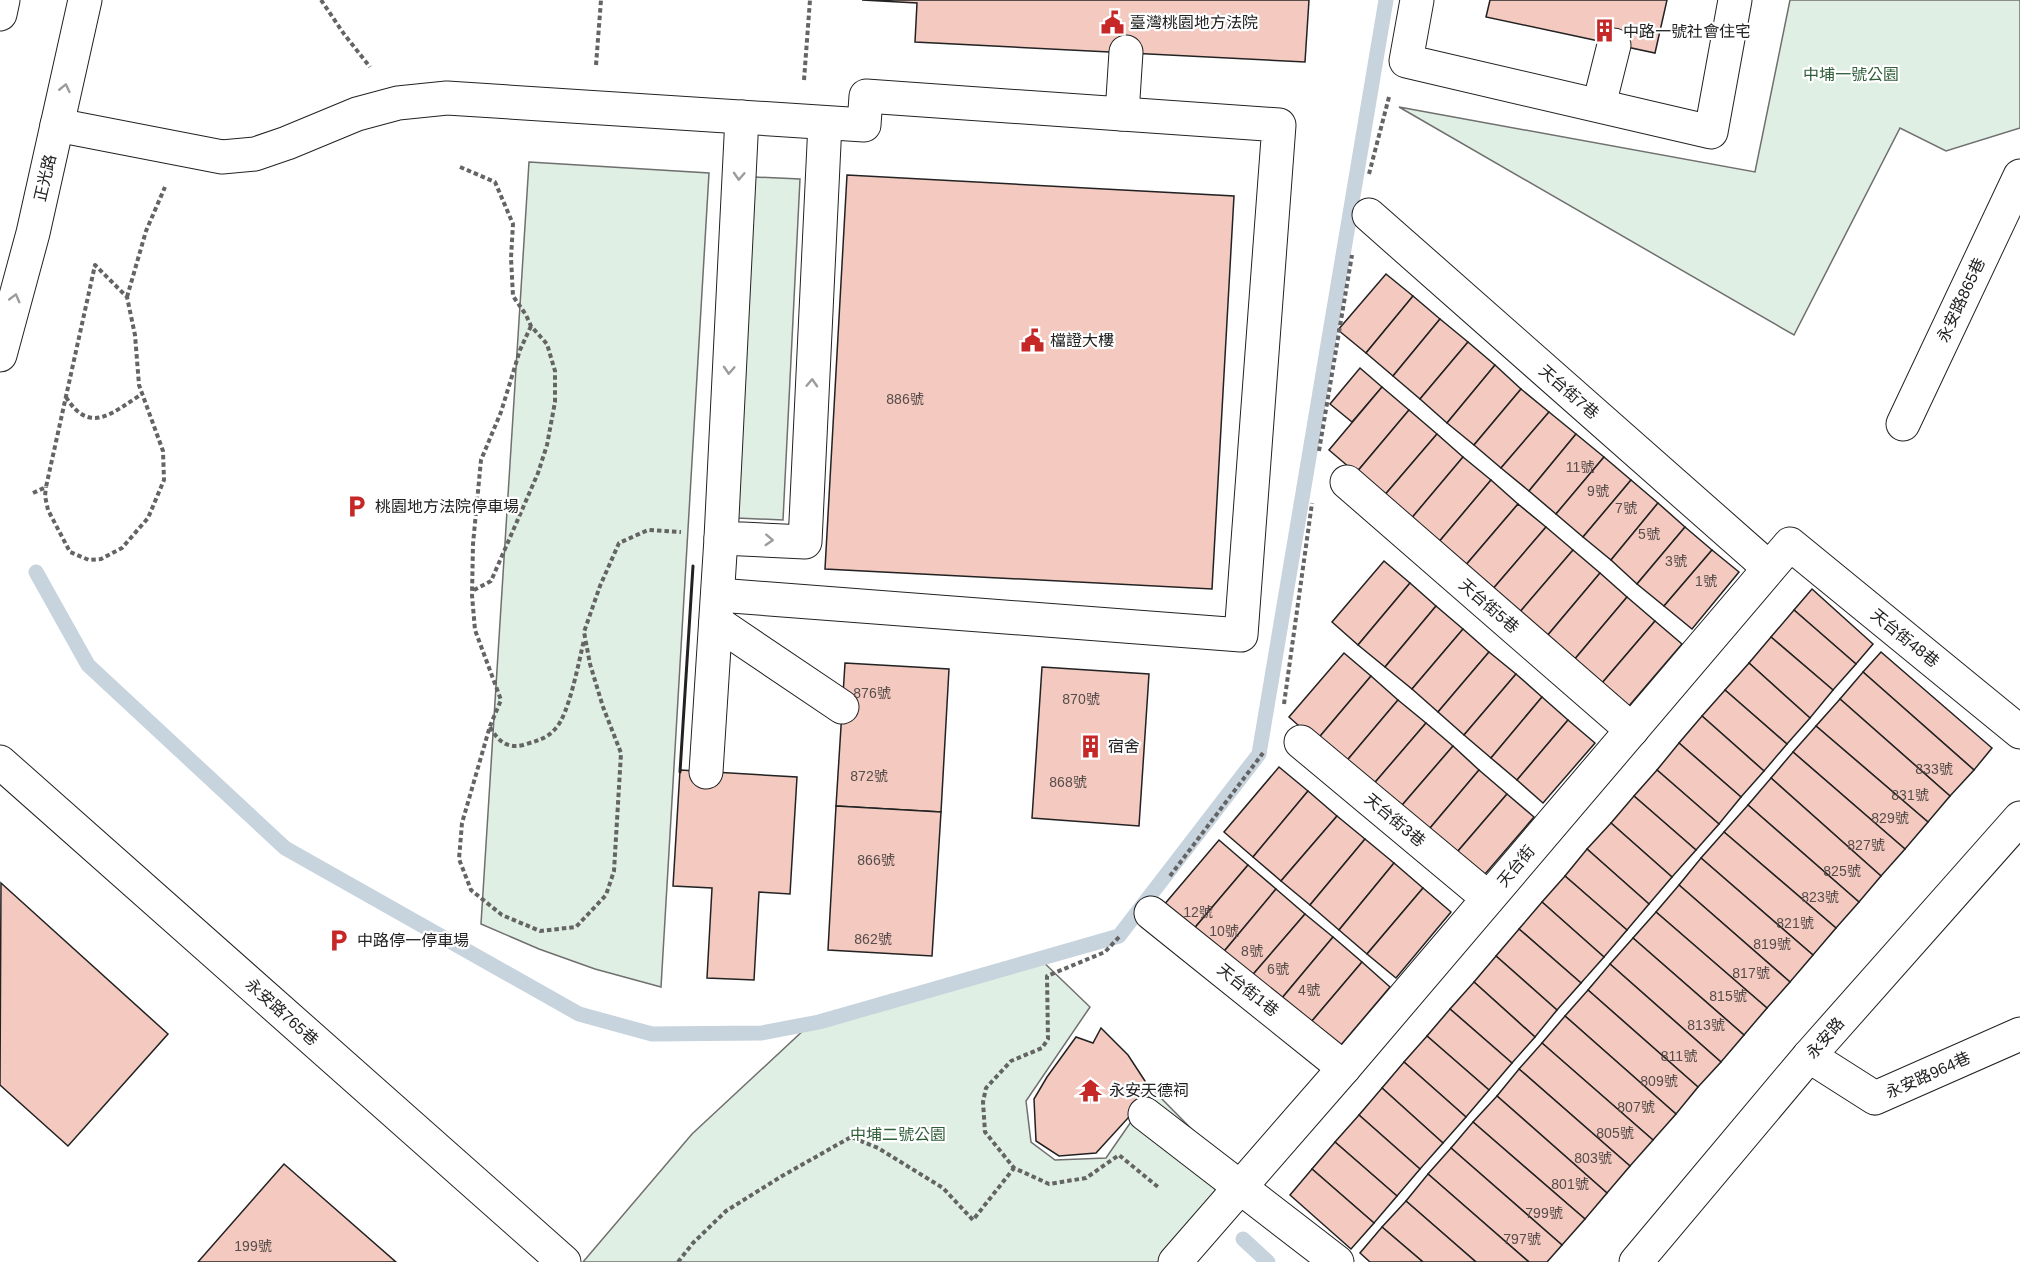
<svg xmlns="http://www.w3.org/2000/svg" width="2020" height="1262" font-family="Helvetica,'Noto Sans TC',sans-serif">
  <rect width="100%" height="100%" fill="#fff"/>
  <g fill="#e0efe3" stroke="#6f6f6f" stroke-width="1.5">
    <path d="M1790 0H2020V128L1946 151 1900 128 1794 335 1399 107 1755 172Z"/>
    <path d="M529 162 709 173 661 987 595 969 539 949 481 924Z"/>
    <path d="M754 177 800 179 783 520 737 518Z"/>
    <path d="M1037 956 1090 1007 1026 1101 1031 1142 1055 1160 1106 1158 1153 1090 1242 1180 1171 1262H583L692 1134 806 1028Z"/>
  </g>
  <g fill="none" stroke-linecap="round" stroke-linejoin="round">
    <g stroke="#c7d3dd" stroke-width="15">
      <path d="M36 572 88 665 285 848 579 1014 652 1034 762 1033 819 1022 1119 936 1259 754 1386 0"/>
      <path d="M1243 1239 1268 1262"/>
    </g>
  </g>
  <g fill="#f3c9c0" stroke="#222" stroke-width="1.5">
    <path d="M862 0H1309L1305 62 915 42 917 3Z"/>
    <path d="M1490 0H1667L1655 53 1486 17Z"/>
    <path d="M847 175 1234 196 1212 589 825 569Z"/>
    <path d="M1386 274 1413 296 1366 353 1338 330Z"/>
    <path d="M1413 296 1440 319 1393 376 1366 353Z"/>
    <path d="M1440 319 1468 342 1420 399 1393 376Z"/>
    <path d="M1468 342 1495 365 1447 423 1420 399Z"/>
    <path d="M1495 365 1521 389 1474 445 1447 423Z"/>
    <path d="M1360 368 1382 387 1352 422 1330 404Z"/>
    <path d="M1382 387 1409 410 1356 473 1329 450Z"/>
    <path d="M1521 389 1549 412 1501 468 1474 445Z"/>
    <path d="M1409 410 1437 434 1383 497 1356 473Z"/>
    <path d="M1549 412 1576 434 1529 491 1501 468Z"/>
    <path d="M1437 434 1463 457 1410 520 1383 497Z"/>
    <path d="M1576 434 1604 457 1556 514 1529 491Z"/>
    <path d="M1463 457 1491 480 1438 543 1410 520Z"/>
    <path d="M1604 457 1631 480 1583 537 1556 514Z"/>
    <path d="M1491 480 1518 504 1465 566 1438 543Z"/>
    <path d="M1631 480 1658 503 1611 560 1583 537Z"/>
    <path d="M1658 503 1685 527 1637 584 1611 560Z"/>
    <path d="M1518 504 1546 527 1492 590 1465 566Z"/>
    <path d="M1546 527 1573 550 1519 613 1492 590Z"/>
    <path d="M1685 527 1712 550 1664 606 1637 584Z"/>
    <path d="M1573 550 1600 573 1547 636 1519 613Z"/>
    <path d="M1712 550 1739 572 1692 629 1664 606Z"/>
    <path d="M1384 561 1410 583 1358 645 1332 622Z"/>
    <path d="M1600 573 1627 597 1574 660 1547 636Z"/>
    <path d="M1410 583 1436 606 1385 667 1358 645Z"/>
    <path d="M1812 589 1873 644 1856 664 1794 610Z"/>
    <path d="M1627 597 1655 621 1602 683 1574 660Z"/>
    <path d="M1436 606 1463 629 1412 689 1385 667Z"/>
    <path d="M1794 610 1856 664 1833 690 1771 637Z"/>
    <path d="M1655 621 1682 644 1628 707 1602 683Z"/>
    <path d="M1463 629 1489 652 1438 712 1412 689Z"/>
    <path d="M1771 637 1833 690 1810 718 1749 663Z"/>
    <path d="M1489 652 1516 674 1464 735 1438 712Z"/>
    <path d="M1881 652 1992 748 1974 770 1863 672Z"/>
    <path d="M1344 653 1371 676 1316 741 1289 717Z"/>
    <path d="M845 663 949 669 941 812 836 806Z"/>
    <path d="M1749 663 1810 718 1787 744 1725 690Z"/>
    <path d="M1042 667 1149 674 1139 826 1032 818Z"/>
    <path d="M1863 672 1974 770 1950 796 1840 699Z"/>
    <path d="M1516 674 1542 697 1491 758 1464 735Z"/>
    <path d="M1371 676 1398 700 1344 764 1316 741Z"/>
    <path d="M1725 690 1787 744 1764 771 1702 716Z"/>
    <path d="M1542 697 1568 720 1517 780 1491 758Z"/>
    <path d="M1840 699 1950 796 1928 822 1816 726Z"/>
    <path d="M1398 700 1426 723 1371 787 1344 764Z"/>
    <path d="M1702 716 1764 771 1741 797 1679 743Z"/>
    <path d="M1568 720 1595 743 1543 803 1517 780Z"/>
    <path d="M1426 723 1453 746 1397 811 1371 787Z"/>
    <path d="M1816 726 1928 822 1905 849 1793 752Z"/>
    <path d="M1679 743 1741 797 1719 824 1657 770Z"/>
    <path d="M1453 746 1479 770 1425 834 1397 811Z"/>
    <path d="M1793 752 1905 849 1881 876 1771 778Z"/>
    <path d="M1279 767 1308 791 1253 857 1224 832Z"/>
    <path d="M680 770 797 777 790 894 759 892 754 980 707 978 712 888 673 886Z"/>
    <path d="M1479 770 1507 794 1452 858 1425 834Z"/>
    <path d="M1657 770 1719 824 1696 850 1634 796Z"/>
    <path d="M1771 778 1881 876 1859 902 1748 805Z"/>
    <path d="M1308 791 1337 816 1281 881 1253 857Z"/>
    <path d="M1507 794 1534 817 1479 881 1452 858Z"/>
    <path d="M1634 796 1696 850 1672 877 1611 823Z"/>
    <path d="M1748 805 1859 902 1836 928 1724 832Z"/>
    <path d="M836 806 941 812 932 956 828 950Z"/>
    <path d="M1337 816 1365 839 1310 905 1281 881Z"/>
    <path d="M1611 823 1672 877 1649 904 1587 849Z"/>
    <path d="M1724 832 1836 928 1813 955 1701 858Z"/>
    <path d="M1365 839 1394 863 1339 930 1310 905Z"/>
    <path d="M1219 840 1248 865 1192 931 1163 906Z"/>
    <path d="M1587 849 1649 904 1627 930 1565 876Z"/>
    <path d="M1701 858 1813 955 1790 982 1679 885Z"/>
    <path d="M1394 863 1423 888 1367 954 1339 930Z"/>
    <path d="M1248 865 1276 889 1221 955 1192 931Z"/>
    <path d="M1565 876 1627 930 1604 957 1542 902Z"/>
    <path d="M1 883 168 1034 68 1146 0 1085Z"/>
    <path d="M1679 885 1790 982 1767 1008 1656 912Z"/>
    <path d="M1423 888 1451 912 1396 978 1367 954Z"/>
    <path d="M1276 889 1305 914 1249 979 1221 955Z"/>
    <path d="M1542 902 1604 957 1581 983 1519 929Z"/>
    <path d="M1656 912 1767 1008 1744 1035 1633 938Z"/>
    <path d="M1305 914 1333 937 1277 1004 1249 979Z"/>
    <path d="M1519 929 1581 983 1557 1010 1496 956Z"/>
    <path d="M1333 937 1362 962 1306 1028 1277 1004Z"/>
    <path d="M1633 938 1744 1035 1721 1062 1610 964Z"/>
    <path d="M1496 956 1557 1010 1535 1037 1474 982Z"/>
    <path d="M1362 962 1390 987 1335 1052 1306 1028Z"/>
    <path d="M1610 964 1721 1062 1698 1087 1588 990Z"/>
    <path d="M1474 982 1535 1037 1512 1063 1450 1009Z"/>
    <path d="M1588 990 1698 1087 1676 1114 1565 1016Z"/>
    <path d="M1450 1009 1512 1063 1489 1090 1427 1036Z"/>
    <path d="M1565 1016 1676 1114 1653 1140 1542 1043Z"/>
    <path d="M1101 1028 1128 1055 1145 1081 1139 1106 1096 1153 1059 1156 1036 1141 1034 1099 1047 1077 1076 1037 1093 1043Z"/>
    <path d="M1427 1036 1489 1090 1466 1117 1404 1062Z"/>
    <path d="M1542 1043 1653 1140 1630 1166 1519 1069Z"/>
    <path d="M1404 1062 1466 1117 1443 1143 1382 1088Z"/>
    <path d="M1519 1069 1630 1166 1607 1193 1497 1096Z"/>
    <path d="M1382 1088 1443 1143 1420 1169 1359 1115Z"/>
    <path d="M1497 1096 1607 1193 1585 1219 1473 1122Z"/>
    <path d="M1359 1115 1420 1169 1397 1196 1335 1142Z"/>
    <path d="M1473 1122 1585 1219 1562 1245 1451 1148Z"/>
    <path d="M1335 1142 1397 1196 1374 1223 1312 1169Z"/>
    <path d="M1451 1148 1562 1245 1547 1262H1529L1428 1174Z"/>
    <path d="M284 1164 396 1262H198Z"/>
    <path d="M1312 1169 1374 1223 1351 1249 1290 1195Z"/>
    <path d="M1428 1174 1529 1262H1476L1406 1201Z"/>
    <path d="M1406 1201 1476 1262H1423L1382 1227Z"/>
    <path d="M1382 1227 1423 1262H1370L1360 1253Z"/>
  </g>
  <g fill="none" stroke-linecap="round" stroke-linejoin="round">
    <defs>
      <g id="minor">
        <path d="M1417 0 1406 61 1711 132 1735 0"/>
        <path d="M0 14 3 0"/>
        <path d="M1599 105 1614 45"/>
        <path d="M742 117 721 538 805 542 825 123"/>
        <path d="M57 125 222 157 255 154 287 143 357 114 398 103 447 98 864 125 866 96 1122 114 1126 52"/>
        <path d="M1369 215 1769 568"/>
        <path d="M0 355 33 233 85 0"/>
        <path d="M1903 424 2020 176"/>
        <path d="M1347 482 1632 730"/>
        <path d="M718 595 1241 635 1279 125 1122 114"/>
        <path d="M716 622 842 707"/>
        <path d="M1301 742 1488 898"/>
        <path d="M0 762 564 1262"/>
        <path d="M706 772 721 538"/>
        <path d="M1151 913 1344 1068"/>
        <path d="M1809 1056 1875 1098 2020 1034"/>
        <path d="M1145 1114 1337 1262"/>
        <path d="M1175 1262 1344 1068 1790 544 2020 732"/>
      </g>
      <path id="major" d="M1636 1262 1809 1056 2020 818"/>
    </defs>
    <use href="#minor" stroke="#222" stroke-width="35"/>
    <use href="#major" stroke="#222" stroke-width="35"/>
    <g stroke="#646464" stroke-width="4" stroke-dasharray="4.5 3" stroke-linecap="butt">
      <path d="M321 0 344 34 370 67"/>
      <path d="M596 65 601 0"/>
      <path d="M804 80 810 0"/>
      <path d="M460 167 495 182 513 224 511 258 513 296 526 315 531 326 547 344 555 371V402L547 445 538 473 515 526 491 581 472 591"/>
      <path d="M1369 174 1389 97"/>
      <path d="M127 297 146 231 165 187"/>
      <path d="M531 326 520 350 501 412 481 460 473 544 472 595 475 630 501 700 490 726 462 823 459 859 471 890 502 915 540 931 576 927 606 895 614 871 621 753 603 707 590 664 584 632 600 586 619 543 648 530 681 532"/>
      <path d="M66 397C90 436 113 412 142 394"/>
      <path d="M1319 451 1352 255"/>
      <path d="M33 493 46 487 95 265 127 297 135 335 139 385 163 451 164 480 148 518 122 548 101 559 89 560 70 552 48 510 45 496 46 487"/>
      <path d="M1284 704 1312 503"/>
      <path d="M490 727C498 741 507 749 523 745 536 741 547 739 556 728 569 714 579 661 584 640"/>
      <path d="M1170 876 1263 753"/>
      <path d="M1119 937 1105 952 1047 976 1048 1039 1042 1048 1011 1061 986 1088 983 1102 985 1132 1014 1168 1049 1184 1086 1178 1119 1155 1158 1187"/>
      <path d="M678 1262 693 1243 726 1211 782 1176 851 1137 878 1148 943 1188 973 1220 1014 1168"/>
    </g>
    <use href="#minor" stroke="#fff" stroke-width="33"/>
    <use href="#major" stroke="#fff" stroke-width="33"/>
    <path stroke="#222" stroke-width="3" d="M680 772 693 566"/>
  </g>
  <defs><path id="oneway-chevron" d="M-2-3.5L2.5 0L-2 3.5" fill="none" stroke-width="1.6" stroke-linecap="round" stroke-linejoin="round" transform="scale(1.5)"/></defs>
  <g stroke="#9c9c9c">
    <use href="#oneway-chevron" transform="translate(65 88) rotate(-77)"/>
    <use href="#oneway-chevron" transform="translate(739 176) rotate(93)"/>
    <use href="#oneway-chevron" transform="translate(15 298) rotate(-75)"/>
    <use href="#oneway-chevron" transform="translate(729 370) rotate(93)"/>
    <use href="#oneway-chevron" transform="translate(812 383) rotate(-87)"/>
    <use href="#oneway-chevron" transform="translate(769 540) rotate(3)"/>
  </g>
  <defs>
    <symbol id="civic-bare" viewBox="-9 -9 18 18"><path d="M-.6-6.5H3V-4.5H.6V-3L4-1V1h2V6H-6V1h2V-1L-.6-3ZM-1.2 2.5V6h2.4V2.5Z" fill="#c62828" stroke="#fff" stroke-width="2.5" paint-order="stroke"/></symbol>
    <symbol id="building-bare" viewBox="-9 -9 18 18"><path d="M-4-6H4V6H1V3H-1V6H-4ZM-2.5-4.3h1.7v1.8h-1.7ZM.8-4.3h1.7v1.8H.8ZM-2.5-1h1.7V.8h-1.7ZM.8-1h1.7V.8H.8Z" fill="#c62828" stroke="#fff" stroke-width="2.5" paint-order="stroke"/></symbol>
    <symbol id="parking-bare" viewBox="-9 -9 18 18"><path d="M-3.5-5.5H1a3.5 3.5 0 0 1 0 7H-1V5.5H-3.5ZM-1-3.4V-.6H.8a1.4 1.4 0 0 0 0-2.8Z" fill="#c62828" stroke="#fff" stroke-width="2.5" paint-order="stroke"/></symbol>
    <symbol id="temple-bare" viewBox="-9 -9 18 18"><path d="M0-6L5-2H3V0L6.5 2.5H4V6H1.5V3h-3V6H-4V2.5H-6.5L-3 0V-2H-5Z" fill="#c62828" stroke="#fff" stroke-width="2.5" paint-order="stroke"/></symbol>
  </defs>
  <g fill-rule="evenodd">
    <use href="#civic-bare" x="1096" y="6" width="33" height="33"/>
    <use href="#building-bare" x="1588" y="14" width="33" height="33"/>
    <use href="#civic-bare" x="1016" y="324" width="33" height="33"/>
    <use href="#parking-bare" x="340" y="490" width="33" height="33"/>
    <use href="#building-bare" x="1074" y="730" width="33" height="33"/>
    <use href="#parking-bare" x="322" y="924" width="33" height="33"/>
    <use href="#temple-bare" x="1074" y="1074" width="33" height="33"/>
  </g>
  <g text-anchor="middle" dominant-baseline="central" stroke-width="4.5" stroke-linejoin="round" paint-order="stroke">
    <g font-size="14" fill="#564c4a">
      <text x="905" y="399">886號</text>
      <text x="1580" y="467">11號</text>
      <text x="1598" y="491">9號</text>
      <text x="1626" y="508">7號</text>
      <text x="1649" y="534">5號</text>
      <text x="1676" y="561">3號</text>
      <text x="1706" y="581">1號</text>
      <text x="872" y="693">876號</text>
      <text x="1081" y="699">870號</text>
      <text x="1934" y="769">833號</text>
      <text x="869" y="776">872號</text>
      <text x="1068" y="782">868號</text>
      <text x="1910" y="795">831號</text>
      <text x="1890" y="818">829號</text>
      <text x="1866" y="845">827號</text>
      <text x="876" y="860">866號</text>
      <text x="1842" y="871">825號</text>
      <text x="1820" y="897">823號</text>
      <text x="1198" y="912">12號</text>
      <text x="1795" y="923">821號</text>
      <text x="1224" y="931">10號</text>
      <text x="873" y="939">862號</text>
      <text x="1772" y="944">819號</text>
      <text x="1252" y="951">8號</text>
      <text x="1278" y="969">6號</text>
      <text x="1751" y="973">817號</text>
      <text x="1309" y="990">4號</text>
      <text x="1728" y="996">815號</text>
      <text x="1706" y="1025">813號</text>
      <text x="1679" y="1056">811號</text>
      <text x="1659" y="1081">809號</text>
      <text x="1636" y="1107">807號</text>
      <text x="1615" y="1133">805號</text>
      <text x="1593" y="1158">803號</text>
      <text x="1570" y="1184">801號</text>
      <text x="1544" y="1213">799號</text>
      <text x="1522" y="1239">797號</text>
      <text x="253" y="1246">199號</text>
    </g>
    <g font-size="16" fill="#222" stroke="#fff" text-anchor="start">
      <text x="1130" y="22">臺灣桃園地方法院</text>
      <text x="1623" y="31">中路一號社會住宅</text>
      <text x="1050" y="340">檔證大樓</text>
      <text x="375" y="506">桃園地方法院停車場</text>
      <text x="1108" y="746">宿舍</text>
      <text x="357" y="940">中路停一停車場</text>
      <text x="1109" y="1090">永安天德祠</text>
    </g>
    <g font-size="16" fill="#2f5e38" stroke="#fff">
      <text x="1851" y="74">中埔一號公園</text>
      <text x="898" y="1134">中埔二號公園</text>
    </g>
    <g font-size="16" fill="#222" stroke="#fff">
      <text transform="translate(45 178) rotate(-77)">正光路</text>
      <text transform="translate(1961 300) rotate(-65)">永安路865巷</text>
      <text transform="translate(1569 392) rotate(41)">天台街7巷</text>
      <text transform="translate(1489 606) rotate(41)">天台街5巷</text>
      <text transform="translate(1905 638) rotate(39)">天台街48巷</text>
      <text transform="translate(1395 820) rotate(40)">天台街3巷</text>
      <text transform="translate(1516 866) rotate(-50)">天台街</text>
      <text transform="translate(1248 990) rotate(39)">天台街1巷</text>
      <text transform="translate(282 1012) rotate(42)">永安路765巷</text>
      <text transform="translate(1825 1038) rotate(-49)">永安路</text>
      <text transform="translate(1928 1075) rotate(-24)">永安路964巷</text>
    </g>
  </g>
</svg>
